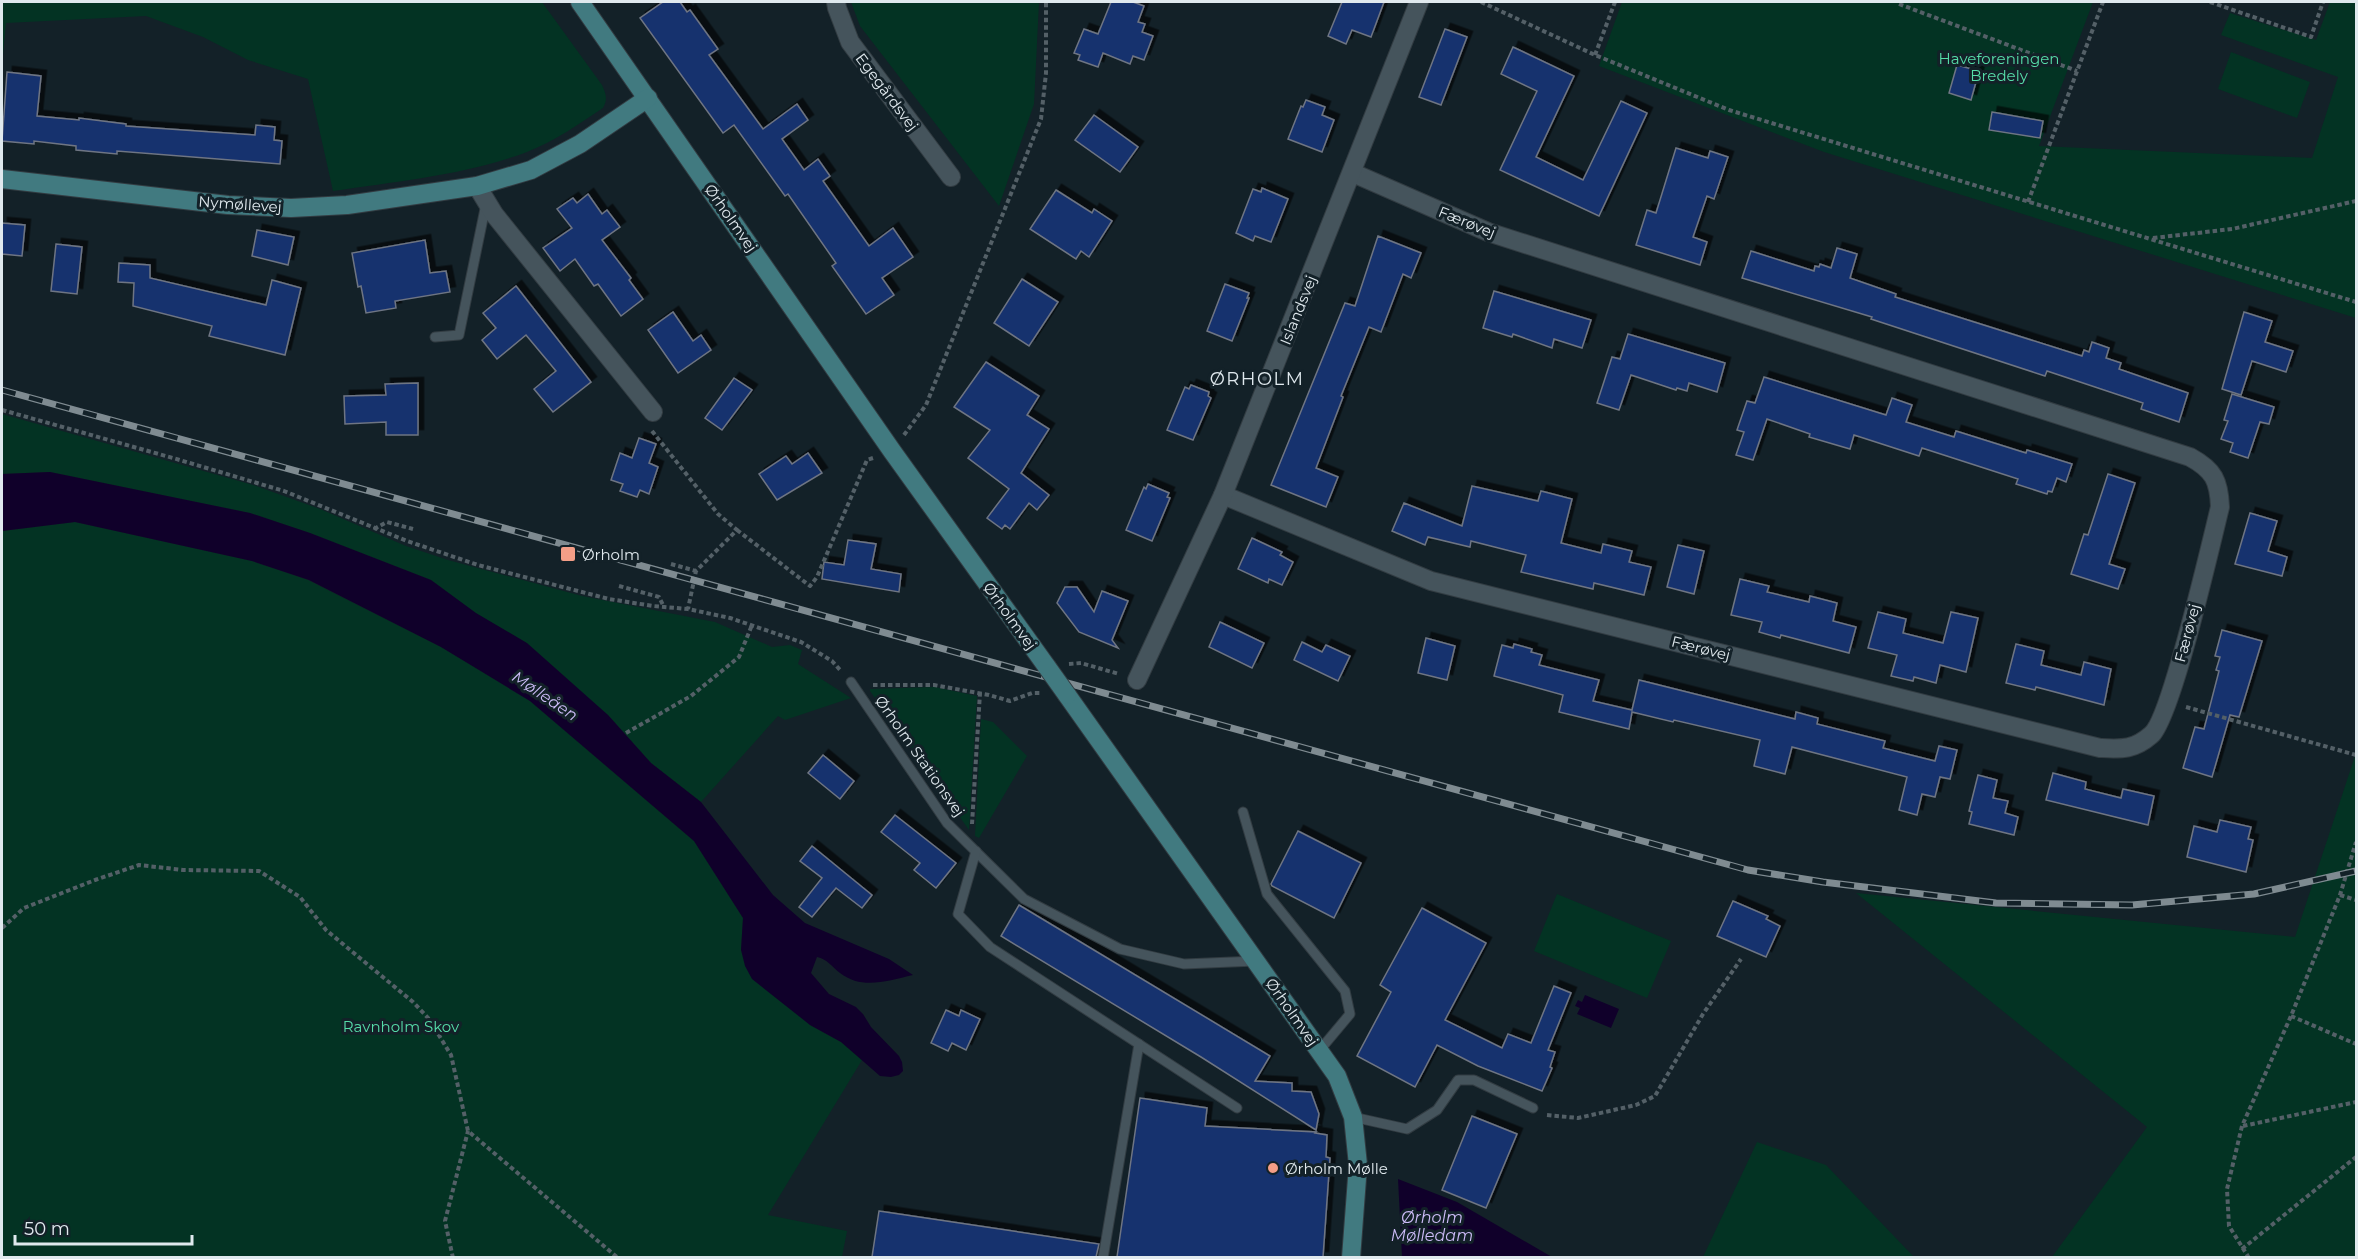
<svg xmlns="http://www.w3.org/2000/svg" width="2358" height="1259" font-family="Montserrat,sans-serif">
  <defs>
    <filter id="shadow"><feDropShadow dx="5.5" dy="-5.5" stdDeviation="0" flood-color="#0009"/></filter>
  </defs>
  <rect width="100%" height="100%" fill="#132128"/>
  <g fill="#033323">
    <path d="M2 2H542L602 85C606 94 608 99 603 108 579 124 555 141 527 152 466 175 398 181 333 191L308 79 248 60 203 37 146 16 6 23 2 66Z"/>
    <path d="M851 2H1039L1034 104 999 206 860 26Z"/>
    <path d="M1622 2H2093L2039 146 2312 158 2338 77 2221 35 2230 13 2316 40 2330 2H2356V318L1824 152 1599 66Z"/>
    <path d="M2231 52 2310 82 2297 118 2218 89Z"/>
    <path d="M2 414 253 485 320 509 406 546 448 560 582 596 715 622 772 647 790 645 802 650 798 664 851 698 785 720 778 716 701 802 651 763 608 715 431 580 310 533 250 513 50 472 2 474Z"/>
    <path d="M75 522 252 561 308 580 441 647 530 701 694 841 743 918 741 950 810 1025 841 1042 862 1060 768 1215 847 1231 842 1257H2V531Z"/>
    <path d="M935 687 977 696 969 830 870 691V689Z"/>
    <path d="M981 719 993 722 1027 756 979 838 975 836Z"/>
    <path d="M2356 753V1257H2052L2147 1127 1856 893 2295 937Z"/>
    <path d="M1557 894 1671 941 1647 998 1534 951Z"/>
    <path d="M1757 1142 1826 1165 1914 1257H1703Z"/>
  </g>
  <g fill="#10002a">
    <path d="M50 472 250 513 310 533 431 580 476 613 527 643 608 715 651 763 701 802 773 895 805 923 889 959 913 975C887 981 862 990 840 973 832 967 827 959 817 957L811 973 829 994 856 1007 863 1014 871 1027 899 1056 902 1062 903 1071 899 1075 891 1077 880 1076 841 1042 810 1025 752 979 745 966 741 950 743 918 694 841 530 701 441 647 309 580 252 561 75 522 2 531V474Z"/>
    <path d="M1585 995 1619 1009 1611 1028 1577 1014 1580 1008 1575 1006 1578 1000 1582 1002Z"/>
    <path d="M1398 1179 1457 1202 1552 1257H1402Z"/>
  </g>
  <g fill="#17316e" stroke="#6e7583" stroke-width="1.5" filter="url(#shadow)">
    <path d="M663 2H680L687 12 690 10 718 49 709 55 763 129 797 104 808 120 782 139 804 170 818 159 830 176 823 181 869 246 893 228 913 257 882 278 894 295 866 314 832 266 836 263 788 194 785 196 734 125 723 133 640 18Z"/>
    <path d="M1111 2H1133L1144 6 1138 22 1145 24 1142 32 1153 36 1144 60 1133 56 1130 64 1103 53 1098 67 1078 60 1080 55 1074 53 1084 29 1098 34Z"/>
    <path d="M1342 2H1384L1371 37 1352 30 1346 44 1328 36Z"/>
    <path d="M1445 29 1467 37 1441 105 1419 97Z"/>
    <path d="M1513 47 1574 76 1536 157 1583 180 1621 101 1647 113 1599 216 1500 170 1537 91 1501 74Z"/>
    <path d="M1957 65 1979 71 1971 100 1949 93Z"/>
    <path d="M7 72 41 76 37 116 79 120V118L126 124V126L255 135 256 125 275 127 274 140 282 141 280 164 117 151V154L76 150V146L34 141V144L2 141Z"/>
    <path d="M1306 100 1325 107 1322 115 1334 120 1322 152 1288 139 1301 106 1303 107Z"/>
    <path d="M1992 112 2043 121 2040 138 1989 130Z"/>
    <path d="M1094 115 1138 147 1120 172 1075 140Z"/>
    <path d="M1676 148 1708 158 1710 151 1728 157 1714 199 1707 196 1693 237 1707 242 1700 265 1636 245 1647 210 1656 213Z"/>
    <path d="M1262 188 1288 199 1271 242 1255 236 1253 241 1236 233 1253 189 1261 192Z"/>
    <path d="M1056 190 1092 213 1094 209 1112 221 1089 257 1081 251 1076 259 1030 229Z"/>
    <path d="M588 194 602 214 607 210 620 227 602 240 631 278 629 280 643 299 621 316 598 284 594 286 575 259 560 271 543 248 572 228 557 209 573 198 577 203Z"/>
    <path d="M2 223 25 225 22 256 2 254Z"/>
    <path d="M257 230 294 237 288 265 252 256Z"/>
    <path d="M1378 236 1421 253 1411 278 1403 274 1381 332 1369 327 1341 396 1343 397 1316 468 1338 477 1326 507 1271 485 1345 303 1355 306Z"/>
    <path d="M425 240 430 273 446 271 450 292 395 301 396 308 366 313 361 286 358 287 352 253Z"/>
    <path d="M56 244 82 247 77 294 51 291Z"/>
    <path d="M1837 248 1857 254 1850 278 1896 294 1895 297 2082 356 2084 350 2089 352 2092 342 2109 348 2106 358 2121 363 2119 369 2188 393 2179 422 2141 409 2143 403 2047 371 2045 376 1871 319 1872 317 1742 278 1751 251 1814 271 1815 266 1819 267 1820 264 1831 268Z"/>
    <path d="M119 263 150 265V278L266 305 272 280 301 288 285 355 209 336 212 326 133 306 134 283 118 282Z"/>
    <path d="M1022 279 1058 302 1029 346 994 323Z"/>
    <path d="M1225 284 1249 293 1247 298H1249L1232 341 1207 331Z"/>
    <path d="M516 286 591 382 553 412 534 389 556 371 526 335 497 359 482 340 496 328 483 313Z"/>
    <path d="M1494 291 1591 320 1582 348 1554 339 1552 348 1513 334 1512 337 1483 328Z"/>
    <path d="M673 312 693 341 701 335 711 350 678 373 648 330Z"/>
    <path d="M2244 312 2272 321 2265 342 2293 351 2286 372 2252 361 2241 395 2222 389Z"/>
    <path d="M1628 334 1725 363 1717 392 1689 383 1687 391 1677 388 1676 390 1631 375 1619 410 1597 403 1612 357 1620 359Z"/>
    <path d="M986 362 1039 396 1027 415 1049 429 1021 473 1049 495 1037 510 1029 503 1010 529 1005 525 1002 529 987 518 1009 489 968 458 990 430 954 407Z"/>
    <path d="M1764 377 1886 415 1892 398 1912 405 1906 422 1954 437 1956 431 2026 453 2027 450 2072 464 2066 482 2057 478 2052 492 2048 491 2047 494 2016 484 2018 479 1922 448 1919 456 1854 435 1850 449 1809 437 1810 434 1767 419 1753 460 1736 455 1744 432 1737 430 1747 401 1755 403Z"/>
    <path d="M734 378 752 390 722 430 705 418Z"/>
    <path d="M418 383V435H386V422L345 424 344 396 386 395 385 384Z"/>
    <path d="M1191 385 1209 392 1208 396 1211 398 1193 440 1167 430 1185 387 1189 389Z"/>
    <path d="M2232 394 2274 407 2269 424 2260 422 2248 458 2230 452 2233 443 2221 439 2228 421 2224 420Z"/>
    <path d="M639 438 656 444 649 463 658 467 649 494 640 490 637 497 620 491 623 484 611 480 620 453 632 458Z"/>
    <path d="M808 453 822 473 777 500 759 474 786 456 792 464Z"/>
    <path d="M2108 474 2135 483 2109 564 2125 569 2118 589 2071 574 2084 534 2088 535Z"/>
    <path d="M1148 484 1169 493 1167 497 1170 498 1152 541 1126 530 1144 487 1146 489Z"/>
    <path d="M1472 486 1538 501 1541 491 1572 499 1561 543 1601 553 1603 544 1632 551 1629 562 1651 567 1644 595 1594 583 1593 589 1521 572 1526 555 1471 541 1470 547 1428 537 1425 545 1392 531 1404 503 1462 526Z"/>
    <path d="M2250 513 2277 521 2268 551 2287 557 2282 576 2235 564Z"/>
    <path d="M1252 538 1282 552 1280 555 1293 562 1282 585 1269 579 1268 583 1238 569Z"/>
    <path d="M848 540 876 544 871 569 901 574 899 592 822 579 824 562 844 565Z"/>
    <path d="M1678 545 1704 551 1694 594 1667 587Z"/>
    <path d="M1740 579 1769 586 1767 592 1809 602 1810 596 1837 603 1833 621 1856 627 1849 653 1781 635 1780 638 1759 632 1762 622 1731 615Z"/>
    <path d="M1065 587H1077L1094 612 1102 591 1128 601 1112 640 1118 648 1079 632 1057 603Z"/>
    <path d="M1878 612 1906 619 1903 633 1943 643 1951 612 1978 618 1966 672 1940 665 1936 683 1914 677 1913 681 1891 676 1897 655 1868 648Z"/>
    <path d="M1220 622 1264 643 1252 668 1209 647Z"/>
    <path d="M2222 630 2262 641 2239 717 2230 715 2212 777 2183 768 2195 727 2204 729 2219 671 2216 670 2220 657 2215 656Z"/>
    <path d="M1426 638 1455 646 1447 680 1418 673Z"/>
    <path d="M1302 642 1322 652 1326 645 1350 656 1338 681 1294 660Z"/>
    <path d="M1514 644 1532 649 1531 652 1542 655 1539 665 1599 680 1593 701 1632 710 1639 680 1795 719 1796 712 1818 718 1817 724 1885 741 1883 748 1935 761 1939 746 1957 750 1950 779 1940 777 1935 797 1922 794 1917 815 1899 810 1907 777 1792 747 1785 774 1754 766 1760 740 1674 720 1673 722 1632 712 1629 729 1559 712 1563 695 1494 676 1502 645 1513 648Z"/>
    <path d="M2016 644 2044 651 2041 665 2081 675 2084 662 2111 669 2104 705 2036 687 2035 690 2006 683Z"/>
    <path d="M823 755 854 781 840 799 808 773Z"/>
    <path d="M2053 773 2086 782 2085 789 2121 798 2123 789 2154 796 2148 825 2046 800Z"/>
    <path d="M1978 775 1997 780 1993 798 2008 801 2005 813 2018 817 2014 835 1969 824 1972 812 1969 811Z"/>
    <path d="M895 815 956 863 936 888 914 870 920 863 881 832Z"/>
    <path d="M2220 820 2251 827 2248 839 2253 840 2246 872 2187 857 2194 826 2217 832Z"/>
    <path d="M1298 831 1361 863 1334 918 1272 886 1271 884Z"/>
    <path d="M812 846 872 895 862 908 836 888 812 917 799 907 822 878 800 861Z"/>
    <path d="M1733 901 1768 916 1766 919 1780 926 1766 957 1717 936Z"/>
    <path d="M1019 905 1270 1056 1255 1081 1292 1083V1091L1311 1092 1319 1114 1316 1130 1201 1057 1001 936Z"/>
    <path d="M1422 908 1486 943 1445 1020 1502 1048 1508 1034 1531 1043 1554 986 1571 993 1548 1050 1555 1052 1550 1067 1552 1068 1542 1091 1478 1066 1437 1045 1415 1087 1357 1056 1391 992 1380 985Z"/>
    <path d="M946 1010 959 1016 961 1010 980 1019 966 1050 952 1043 948 1051 931 1043Z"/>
    <path d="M1140 1098 1207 1108 1205 1126 1316 1132 1315 1133 1327 1135 1326 1157 1330 1158 1323 1257H1117Z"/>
    <path d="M1472 1116 1517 1134 1486 1208 1442 1190Z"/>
    <path d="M879 1211 1099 1244 1096 1257H872Z"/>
  </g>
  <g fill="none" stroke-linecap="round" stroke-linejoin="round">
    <defs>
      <g id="lane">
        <path d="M435 337 459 335 486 204"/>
        <path d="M851 682 947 823 1024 899 1120 949 1184 964 1256 961"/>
        <path d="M1243 812 1267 894 1345 991 1350 1014 1319 1051"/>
        <path d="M976 851 958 914 990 947 1237 1108"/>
        <path d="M1353 1117 1407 1129 1437 1110 1458 1080H1474L1533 1108"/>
        <path d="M1103 1258 1139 1044"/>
      </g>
      <g id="street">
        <path d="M836 2 837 8 850 42 951 177"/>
        <path d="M477 186 494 214 653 412"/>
        <path d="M1223 495 1431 581 2100 748C2122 749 2134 750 2151 735 2171 719 2211 543 2220 507 2219 481 2214 470 2190 457L1488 232 1353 173"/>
        <path d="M1137 680 1223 495 1419 2"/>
      </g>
      <g id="secondary">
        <path d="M580 2 892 451 1047 667"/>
        <path d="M2 179 228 205 291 208 347 205 477 186 531 170 580 144 648 98"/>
        <path d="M1067 695 1337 1076 1353 1117 1358 1165 1351 1258"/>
      </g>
    </defs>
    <use href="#lane" stroke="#323c42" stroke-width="11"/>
    <use href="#street" stroke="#323c42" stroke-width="20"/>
    <use href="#secondary" stroke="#323c42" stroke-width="20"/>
    <g stroke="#546067" stroke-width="4" stroke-dasharray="4.5 3" stroke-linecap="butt">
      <path d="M1481 2 1595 55 1729 110 2356 302"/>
      <path d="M2210 2 2311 37 2323 2"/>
      <path d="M1899 4 2077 71"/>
      <path d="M1595 55 1615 2"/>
      <path d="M2028 202 2103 2"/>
      <path d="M2153 238 2232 229 2356 201"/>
      <path d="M2 410 173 458 284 491 407 541 478 565 609 599 653 606 688 609 730 618 801 642 832 661 841 671"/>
      <path d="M652 431 718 514 737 530 696 571 688 609"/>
      <path d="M904 435 926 405 1041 119 1046 73V2"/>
      <path d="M374 529 387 522 413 529"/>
      <path d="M737 530 810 586 817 577 867 460 873 458"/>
      <path d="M671 564 696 571"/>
      <path d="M619 586 659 597 664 607"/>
      <path d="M1069 664 1081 663 1119 674"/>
      <path d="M873 685H934L989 695 1010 701 1032 693H1040"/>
      <path d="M2186 707 2356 755"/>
      <path d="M626 733 691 696 739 657 752 625"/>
      <path d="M972 824 980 693"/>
      <path d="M2340 895 2356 900"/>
      <path d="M2 928 24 908 95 880 139 865 183 870 259 871 300 897 326 930 413 1002 429 1019 451 1055 468 1131 618 1258"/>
      <path d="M2291 1016 2356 1044"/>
      <path d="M1547 1115 1578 1118 1636 1105 1655 1096 1703 1014 1741 959"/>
      <path d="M2243 1126 2356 1102"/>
      <path d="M2242 1249 2356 1157"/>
      <path d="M453 1258 445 1221 468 1131"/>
      <path d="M2249 1258 2229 1226 2227 1189 2242 1126 2291 1016 2340 895 2356 842"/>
    </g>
    <use href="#lane" stroke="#45545c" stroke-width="9"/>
    <use href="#street" stroke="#45545c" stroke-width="18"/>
    <use href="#secondary" stroke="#417a80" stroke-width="18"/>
    <defs>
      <path id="rail" d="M2 390 1748 870 1823 882 1996 903 2132 905 2254 894 2356 871"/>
    </defs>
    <use href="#rail" stroke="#7f8b91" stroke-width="7"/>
    <use href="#rail" stroke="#132128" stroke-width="4.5" stroke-dasharray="14" stroke-linecap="butt"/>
    <defs>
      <path id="secondary-bridge" d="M1047 667 1067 695"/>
    </defs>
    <use href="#secondary-bridge" stroke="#323c42" stroke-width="20" stroke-linecap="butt"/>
    <use href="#secondary-bridge" stroke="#417a80" stroke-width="18"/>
  </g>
  <g fill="#f49e87" stroke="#132128" stroke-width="2">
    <rect x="560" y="546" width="16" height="16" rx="3"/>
    <circle cx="1273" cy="1168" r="6"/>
  </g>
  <g text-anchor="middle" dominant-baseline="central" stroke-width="6" stroke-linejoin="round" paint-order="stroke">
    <g font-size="15" fill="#56dda9" stroke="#132128">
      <text x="1999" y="58">Haveforeningen<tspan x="1999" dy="17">Bredely</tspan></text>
      <text x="401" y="1026">Ravnholm Skov</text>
    </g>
    <g font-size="15" fill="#e0e9ee" stroke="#132128">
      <text transform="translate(887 92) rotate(53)">Egegårdsvej</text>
      <text transform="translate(240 204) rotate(4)">Nymøllevej</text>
      <text transform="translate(731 218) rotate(55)">Ørholmvej</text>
      <text transform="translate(1467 222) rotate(22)">Færøvej</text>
      <text transform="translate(1298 310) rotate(-68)">Islandsvej</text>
      <text transform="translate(1010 616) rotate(54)">Ørholmvej</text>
      <text transform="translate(2187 633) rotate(-75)">Færøvej</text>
      <text transform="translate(1701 648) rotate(14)">Færøvej</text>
      <text transform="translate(920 756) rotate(55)">Ørholm Stationsvej</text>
      <text transform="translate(1292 1012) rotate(55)">Ørholmvej</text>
    </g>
    <g font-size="15" fill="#e0e9ee" stroke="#132128" text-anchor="start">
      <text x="582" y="554">Ørholm</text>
      <text x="1285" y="1168">Ørholm Mølle</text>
    </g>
    <g font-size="16" font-style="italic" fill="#cebdf9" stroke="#132128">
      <text transform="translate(545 696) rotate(34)">Mølleåen</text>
      <text x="1432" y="1217">Ørholm<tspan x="1432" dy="18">Mølledam</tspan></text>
    </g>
    <g font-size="18" letter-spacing="1.5" fill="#e0e9ee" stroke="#132128">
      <text x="1257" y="379">ØRHOLM</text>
    </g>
  </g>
  <rect width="2358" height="1259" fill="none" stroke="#e0e9ee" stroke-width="6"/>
  <path d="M15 1235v9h177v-9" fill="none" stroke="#e0e9ee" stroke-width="3"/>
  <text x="24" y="1235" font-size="18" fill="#e0e9ee" stroke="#132128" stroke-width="4.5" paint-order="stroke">50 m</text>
</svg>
